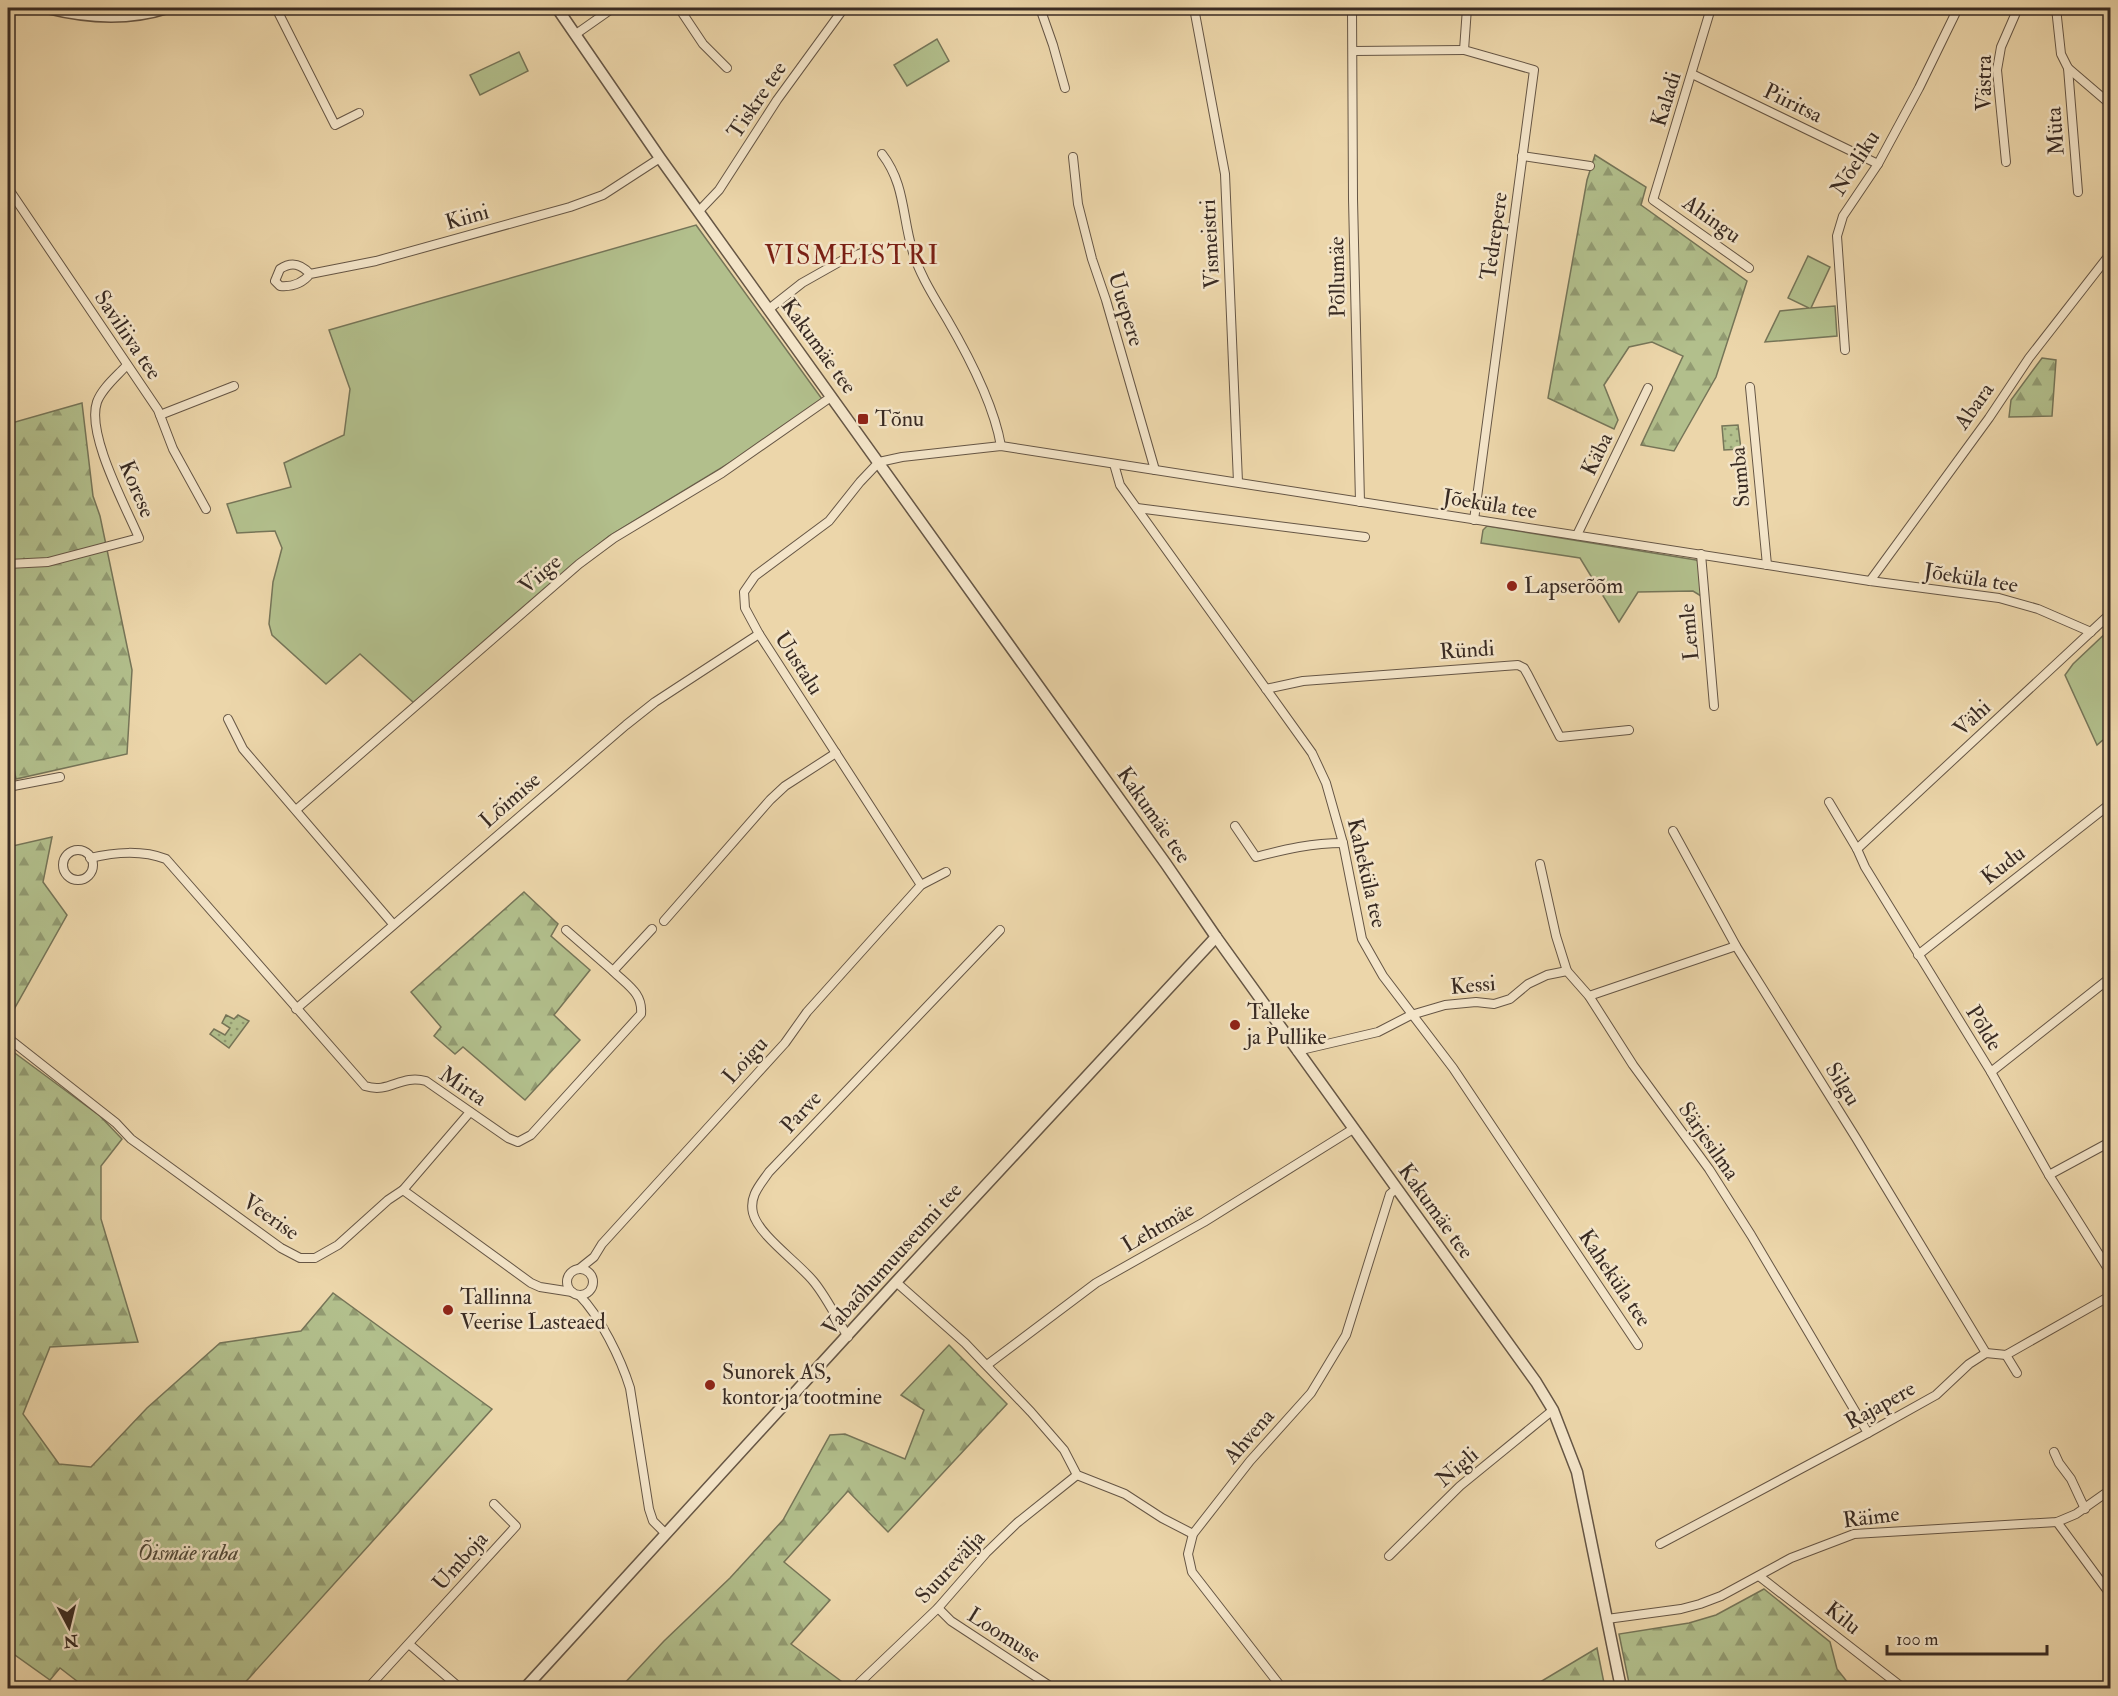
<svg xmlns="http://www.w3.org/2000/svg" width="2118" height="1696" font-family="'IM FELL Double Pica',serif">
  <defs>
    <pattern id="forest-firs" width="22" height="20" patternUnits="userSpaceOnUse" patternTransform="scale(1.5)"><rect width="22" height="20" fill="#b2bf8c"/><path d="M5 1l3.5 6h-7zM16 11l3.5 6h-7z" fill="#929b72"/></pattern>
    <pattern id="park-dots" width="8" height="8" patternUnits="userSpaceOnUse" patternTransform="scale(1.5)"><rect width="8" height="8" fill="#b2bf8c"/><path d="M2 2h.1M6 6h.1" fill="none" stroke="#929b72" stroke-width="1.8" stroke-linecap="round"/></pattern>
  </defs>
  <rect width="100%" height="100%" fill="#ecd6aa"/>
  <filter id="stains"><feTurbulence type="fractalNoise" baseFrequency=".00333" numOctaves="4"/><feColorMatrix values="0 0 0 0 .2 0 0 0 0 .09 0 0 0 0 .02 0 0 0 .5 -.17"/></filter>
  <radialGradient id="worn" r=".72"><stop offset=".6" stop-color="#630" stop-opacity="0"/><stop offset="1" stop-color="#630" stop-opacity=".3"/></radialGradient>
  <g fill="#b2bf8c" stroke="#767558" stroke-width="1.5">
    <path d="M937 39 949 61 907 86 894 65Z"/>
    <path d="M519 52 528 71 480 95 470 75Z"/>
    <path d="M696 225 822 399 736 459 609 536 579 560 414 703 360 654 326 684 272 635 269 624 273 582 282 548 275 531 237 533 227 504 291 487 284 463 344 435 350 389 329 330Z"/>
    <path d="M1808 256 1830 267 1811 308 1835 306 1837 336 1765 342 1780 311 1809 308 1788 298Z"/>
    <path d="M1487 526 1696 560 1698 561 1701 596 1693 591 1638 592 1619 622 1580 558 1481 543 1483 530Z"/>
    <path d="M2110 629V734L2097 745 2065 675 2073 664Z"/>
  </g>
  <g fill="url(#forest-firs)" stroke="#767558" stroke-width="1.5">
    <path d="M1595 155 1646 187 1641 205 1747 281 1716 377 1674 451 1641 445 1683 356 1652 342 1629 347 1604 385 1618 420 1614 429 1548 398 1587 180Z"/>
    <path d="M2042 358 2056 360 2052 416 2009 417 2011 400Z"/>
    <path d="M82 403 93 496 100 516 132 670 127 754 16 779 8 742V424Z"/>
    <path d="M52 837 43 882 67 915 8 1020V847Z"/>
    <path d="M524 892 558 924 551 936 590 970 554 1015 580 1040 525 1100 463 1047 455 1054 434 1036 441 1027 411 992Z"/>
    <path d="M8 1048 100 1116 122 1139 101 1166V1219L138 1342 50 1347 23 1414 59 1464 91 1467 147 1408 220 1343 301 1331 333 1293 492 1409 240 1688H86L60 1668 50 1680 8 1650Z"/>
    <path d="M949 1345 1007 1404 888 1532 848 1491 784 1562 830 1600 791 1644 841 1681 834 1688H620L664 1641 730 1578 783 1520 830 1435 845 1434 905 1459 924 1410 901 1395Z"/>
    <path d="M1764 1589 1830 1642 1837 1669 1852 1688H1630L1619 1634 1689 1623 1716 1615Z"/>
    <path d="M1597 1648 1605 1688H1530Z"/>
  </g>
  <g fill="url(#park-dots)" stroke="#767558" stroke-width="1.5">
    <path d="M1738 425 1741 449 1724 450 1722 426Z"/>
    <path d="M226 1015 234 1019 238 1015 249 1021 229 1048 210 1034 214 1029 225 1035 230 1028 222 1023Z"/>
  </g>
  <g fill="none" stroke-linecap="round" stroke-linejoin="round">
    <defs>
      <g id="minor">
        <path d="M276 8 335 125 359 113"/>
        <path d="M679 8 703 44 727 68"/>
        <path d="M1040 8 1053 45 1065 88"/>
        <path d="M1194 8 1225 174 1238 482"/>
        <path d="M1352 8 1353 199 1360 502"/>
        <path d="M1467 8 1464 50 1534 70 1474 520"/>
        <path d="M1711 8 1653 200 1749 268"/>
        <path d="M2056 8 2061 54 2068 68 2110 104"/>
        <path d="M576 34 613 8"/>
        <path d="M1353 51 1464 50"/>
        <path d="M2068 68 2078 192"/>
        <path d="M1692 74 1878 164"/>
        <path d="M882 154C905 184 902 215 912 249 919 274 934 297 947 319 968 355 994 405 1001 446"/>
        <path d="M1522 156 1590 166"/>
        <path d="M1073 157 1078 204 1092 259 1106 300 1155 470"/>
        <path d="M2006 162 1997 70 2001 47 2018 8"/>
        <path d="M8 188 158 410 173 449 206 509"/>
        <path d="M699 211 719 190 777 100 844 8"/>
        <path d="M310 274C301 264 292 261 280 269L275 281 280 286C292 287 302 284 310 274L376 261 570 207 603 195 660 158"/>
        <path d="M769 309 802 283 841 261 877 247"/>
        <path d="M1845 350 1837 236 1843 216 1878 164 1919 88 1958 8"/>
        <path d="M1750 387 1767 565"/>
        <path d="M160 415 234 386"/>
        <path d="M1114 464 1120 485 1312 753 1326 783 1343 843 1362 939 1383 976 1453 1068 1638 1345"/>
        <path d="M1137 508 1365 537"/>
        <path d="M1577 535 1648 388"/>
        <path d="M1701 554 1714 706"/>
        <path d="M8 564 48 562 139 538C126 507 86 434 97 402 102 388 117 376 126 366"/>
        <path d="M1870 581 1989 418 2029 358 2110 254"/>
        <path d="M1266 689 1303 681 1518 665 1524 668 1528 675 1560 737 1629 730"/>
        <path d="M228 719 243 749 393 924"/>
        <path d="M8 787 60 777"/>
        <path d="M1829 802 1857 849 1865 867 1991 1072 2049 1175 2110 1272"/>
        <path d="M296 810 579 564 614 538 722 473 831 397"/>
        <path d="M1235 826 1256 857C1286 849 1312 843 1343 843"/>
        <path d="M1673 831 1736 946 1856 1138 1986 1353"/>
        <path d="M1857 849 2110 614"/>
        <circle cx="78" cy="865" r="15"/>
        <path d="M90 858C114 852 143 850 166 859L365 1086C390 1094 400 1074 426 1081L508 1138 518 1142 531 1135 641 1014C643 993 627 985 613 971L652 929"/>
        <path d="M1540 864 1556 936 1567 971 1589 996 1633 1065 1709 1169 1751 1235 1868 1433"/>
        <path d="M921 885 759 634 745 608 744 592 755 576 829 521 860 482 879 462 902 457 1001 446 1870 581 1999 598 2038 609 2091 632"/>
        <path d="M664 921 770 800 785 786 836 753"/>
        <path d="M566 930 613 971"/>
        <path d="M1918 955 2110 804"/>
        <path d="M1589 996 1736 946"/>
        <path d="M296 1009 626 725 655 702 759 634"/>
        <path d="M8 1038 116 1123 131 1139 281 1248 300 1258H315L338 1245 388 1200 403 1190 531 1283 540 1287 572 1292"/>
        <path d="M1297 1051 1378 1032 1411 1015 1445 1005 1476 1002 1494 1004 1510 999 1528 984 1547 975 1567 971"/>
        <path d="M1991 1072 2110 978"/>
        <path d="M2049 1175 2110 1142"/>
        <path d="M403 1190 470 1112"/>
        <path d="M579 1269 594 1257 602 1244 785 1043 807 1012 921 885 946 872"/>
        <circle cx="580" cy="1282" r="13"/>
        <path d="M896 1282 965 1343 1031 1412 1064 1450 1077 1475 1125 1494 1162 1518 1193 1534"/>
        <path d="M579 1295C600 1316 621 1359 630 1388L649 1509 653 1521 666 1534"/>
        <path d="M848 1337C837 1319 827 1298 814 1282 799 1263 758 1235 753 1213 749 1196 760 1185 769 1172L1000 930"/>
        <path d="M2006 1355 2017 1373"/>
        <path d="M987 1365 1096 1283 1204 1222 1353 1129"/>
        <path d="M2054 1452 2059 1463 2071 1479 2085 1509"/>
        <path d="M2057 1522 2110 1594"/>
        <path d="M1660 1544 1868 1433 1936 1395 1969 1364 1986 1353 2006 1355 2110 1296"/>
        <path d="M1389 1556 1460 1486 1553 1410"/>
        <path d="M1759 1576 1903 1688"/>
        <path d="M938 1608 951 1621 1053 1688"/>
        <path d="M1607 1619 1681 1609 1700 1604 1721 1596 1791 1558 1854 1534 2057 1522 2076 1514 2110 1490"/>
        <path d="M409 1644 460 1688"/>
        <path d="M368 1688 516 1526 494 1504"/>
        <path d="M854 1688 938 1608 986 1553 1017 1523 1077 1475"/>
        <path d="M1282 1688 1192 1572 1188 1554 1193 1534 1250 1461 1311 1393 1346 1335 1390 1194 1396 1189"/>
      </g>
      <g id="tertiary">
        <path d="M47 8C87 18 127 21 167 8"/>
        <path d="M557 8 660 158 1166 864 1216 937 1536 1382 1553 1410 1577 1472 1621 1688"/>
        <path d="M525 1688 896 1282 1216 937"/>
      </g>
    </defs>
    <use href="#minor" stroke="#665645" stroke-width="10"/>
    <use href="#tertiary" stroke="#665645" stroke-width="13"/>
    <use href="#minor" stroke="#f3e4c8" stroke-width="8"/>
    <use href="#tertiary" stroke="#f3e4c8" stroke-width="10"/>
  </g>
  <g fill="#8f2418" stroke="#f3e4c8" stroke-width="2">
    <rect x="857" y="413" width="12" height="12" rx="3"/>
    <circle cx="1512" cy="586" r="6"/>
    <circle cx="1235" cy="1025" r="6"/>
    <circle cx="448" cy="1310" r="6"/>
    <circle cx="710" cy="1385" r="6"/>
  </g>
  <g text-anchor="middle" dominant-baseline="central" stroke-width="5" stroke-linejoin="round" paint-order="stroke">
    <g font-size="22" fill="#392b23" stroke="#f3e4c8">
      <text transform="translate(1984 83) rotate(-90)">Västra</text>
      <text transform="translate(1666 99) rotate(-73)">Kaladi</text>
      <text transform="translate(757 100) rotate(-56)">Tiskre tee</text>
      <text transform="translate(1793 103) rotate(26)">Piiritsa</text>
      <text transform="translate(2055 131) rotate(-94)">Müta</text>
      <text transform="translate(1855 163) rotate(-58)">Nõeliku</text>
      <text transform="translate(467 217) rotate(-16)">Kiini</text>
      <text transform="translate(1712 219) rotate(35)">Ahingu</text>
      <text transform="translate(1494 236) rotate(-82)">Tedrepere</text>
      <text transform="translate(1210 244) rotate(-93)">Vismeistri</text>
      <text transform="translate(1337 277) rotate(-91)">Põllumäe</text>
      <text transform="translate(1126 309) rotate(73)">Uuepere</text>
      <text transform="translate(128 335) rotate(56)">Saviliiva tee</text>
      <text transform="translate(819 346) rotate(54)">Kakumäe tee</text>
      <text transform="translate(1974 406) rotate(-55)">Abara</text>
      <text transform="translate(1597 454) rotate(-64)">Käba</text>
      <text transform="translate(1740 477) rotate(-95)">Sumba</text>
      <text transform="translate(137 489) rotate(67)">Korese</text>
      <text transform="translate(1490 504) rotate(9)">Jõeküla tee</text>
      <text transform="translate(540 574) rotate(-41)">Viige</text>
      <text transform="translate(1971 578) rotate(9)">Jõeküla tee</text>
      <text transform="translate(1689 632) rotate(-95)">Lemle</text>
      <text transform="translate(1467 650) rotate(-4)">Ründi</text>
      <text transform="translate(799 663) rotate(57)">Uustalu</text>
      <text transform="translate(1972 718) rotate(-43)">Vähi</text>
      <text transform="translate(510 800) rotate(-41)">Lõimise</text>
      <text transform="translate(1154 815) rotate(55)">Kakumäe tee</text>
      <text transform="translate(2003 865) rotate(-38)">Kudu</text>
      <text transform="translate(1367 873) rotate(77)">Kaheküla tee</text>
      <text transform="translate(1473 985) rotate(-5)">Kessi</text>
      <text transform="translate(1984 1028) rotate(58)">Põlde</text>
      <text transform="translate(745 1060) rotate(-48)">Loigu</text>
      <text transform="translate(1843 1084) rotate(58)">Silgu</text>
      <text transform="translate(463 1086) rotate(34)">Mirta</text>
      <text transform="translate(801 1112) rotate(-47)">Parve</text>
      <text transform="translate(1709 1141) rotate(55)">Särjesilma</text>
      <text transform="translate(1436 1211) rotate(54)">Kakumäe tee</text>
      <text transform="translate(271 1217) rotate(35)">Veerise</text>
      <text transform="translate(1158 1227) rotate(-30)">Lehtmäe</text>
      <text transform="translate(892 1259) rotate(-48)">Vabaõhumuuseumi tee</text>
      <text transform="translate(1615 1278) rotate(56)">Kaheküla tee</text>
      <text transform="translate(1880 1405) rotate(-29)">Rajapere</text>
      <text transform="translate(1249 1436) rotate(-49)">Ahvena</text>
      <text transform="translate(1457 1467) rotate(-41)">Nigli</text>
      <text transform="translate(1871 1517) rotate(-7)">Räime</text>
      <text transform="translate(460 1561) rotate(-48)">Umboja</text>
      <text transform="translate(950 1567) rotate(-47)">Suurevälja</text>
      <text transform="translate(1843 1618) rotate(38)">Kilu</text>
      <text transform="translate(1004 1635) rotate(33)">Loomuse</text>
    </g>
    <g font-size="22" fill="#392b23" stroke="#f3e4c8" text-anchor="start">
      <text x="875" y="419">Tõnu</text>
      <text x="1524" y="586">Lapserõõm</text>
      <text x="1247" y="1012">Talleke<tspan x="1247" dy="25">ja Pullike</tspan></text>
      <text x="460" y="1297">Tallinna<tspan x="460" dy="25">Veerise Lasteaed</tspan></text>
      <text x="722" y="1372">Sunorek AS,<tspan x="722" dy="25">kontor ja tootmine</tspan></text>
    </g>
    <g font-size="22" font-style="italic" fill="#514938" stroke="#f3e4c8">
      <text x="188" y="1553">Õismäe raba</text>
    </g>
    <g font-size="26" letter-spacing="1.5" fill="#7a1f14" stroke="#f3e4c8">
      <text x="852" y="256">VISMEISTRI</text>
    </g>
  </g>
  <rect width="2118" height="1696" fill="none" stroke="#ecd6aa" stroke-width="30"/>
  <rect x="9" y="9" width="2100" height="1678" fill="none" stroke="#392b23" stroke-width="3"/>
  <rect x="15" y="15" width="2088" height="1666" fill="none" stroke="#392b23" stroke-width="1.5"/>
  <g transform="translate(69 1627) rotate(173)" stroke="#f3e4c8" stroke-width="4.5" paint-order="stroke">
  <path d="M0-4.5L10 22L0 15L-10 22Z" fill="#392b23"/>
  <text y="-9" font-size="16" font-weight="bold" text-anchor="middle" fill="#392b23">N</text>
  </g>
  <path d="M1887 1645v9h160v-9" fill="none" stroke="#392b23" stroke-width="3"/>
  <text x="1896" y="1645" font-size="18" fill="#392b23" stroke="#f3e4c8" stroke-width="4.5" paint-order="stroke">100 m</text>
  <rect width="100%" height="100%" filter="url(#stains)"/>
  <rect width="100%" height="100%" fill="url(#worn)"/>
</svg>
